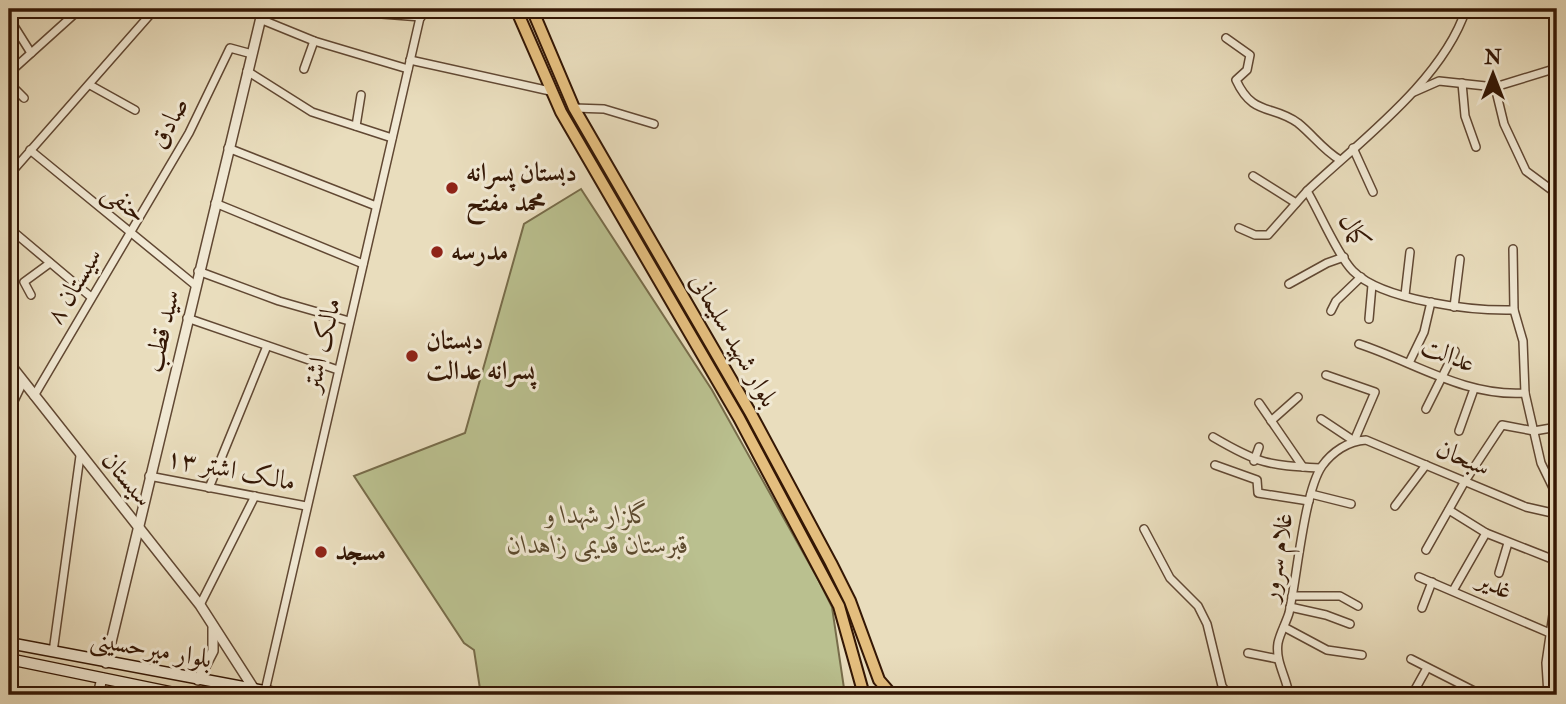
<svg xmlns="http://www.w3.org/2000/svg" width="1566" height="704" font-family="'IM FELL Double Pica',Amiri,serif">
  <rect width="100%" height="100%" fill="#e9ddbd"/>
  <filter id="stains"><feTurbulence type="fractalNoise" baseFrequency=".00286" numOctaves="4"/><feColorMatrix values="0 0 0 0 .2 0 0 0 0 .09 0 0 0 0 .02 0 0 0 .5 -.17"/></filter>
  <radialGradient id="worn" r=".72"><stop offset=".6" stop-color="#630" stop-opacity="0"/><stop offset="1" stop-color="#630" stop-opacity=".3"/></radialGradient>
  <path fill="#bac08f" stroke="#776c4a" stroke-width="2" d="M581 189 712 390 819 581 832 607 845 695H484L480 689 474 650 464 643 354 476 465 433 524 224Z"/>
  <g fill="none" stroke-linecap="round" stroke-linejoin="round">
    <defs>
      <g id="minor">
        <path d="M1466 9C1443 80 1360 141 1307 191 1319 211 1338 256 1353 271 1383 301 1473 311 1514 310"/>
        <path d="M356 12 421 17"/>
        <path d="M9 18 31 53"/>
        <path d="M260 19 314 41 408 69"/>
        <path d="M1226 38 1250 55 1247 70 1236 80C1253 117 1272 104 1298 123 1313 135 1323 150 1340 160"/>
        <path d="M410 60 550 91"/>
        <path d="M304 69 314 41"/>
        <path d="M247 71 312 112 392 138"/>
        <path d="M9 73 80 9"/>
        <path d="M9 83 24 98"/>
        <path d="M1462 83 1465 116 1476 147"/>
        <path d="M90 85 135 110"/>
        <path d="M1495 87 1557 68"/>
        <path d="M1414 92 1439 81 1495 87 1504 124 1526 171 1557 194"/>
        <path d="M574 108 604 109 654 124"/>
        <path d="M356 126 361 95"/>
        <path d="M228 148 376 206"/>
        <path d="M1353 148 1373 192"/>
        <path d="M30 150 195 285"/>
        <path d="M9 175 155 9"/>
        <path d="M1253 176 1296 203"/>
        <path d="M215 203 363 264"/>
        <path d="M9 228 91 297"/>
        <path d="M1239 228 1255 235H1268L1307 191"/>
        <path d="M1513 249 1514 310 1523 341 1525 393 1541 463 1557 496"/>
        <path d="M198 271 279 301 349 321"/>
        <path d="M1289 284 1327 263 1344 257"/>
        <path d="M31 295 24 282 50 263"/>
        <path d="M1405 295 1410 252"/>
        <path d="M1454 307 1460 259"/>
        <path d="M1331 311 1336 301 1361 277"/>
        <path d="M187 318 338 370"/>
        <path d="M1369 319 1372 285"/>
        <path d="M1359 344C1414 362 1465 397 1525 393"/>
        <path d="M1409 363 1424 332 1431 302"/>
        <path d="M1326 375 1375 392 1354 441"/>
        <path d="M34 396 189 133 230 48 252 54"/>
        <path d="M1259 403 1303 467"/>
        <path d="M1426 409 1455 351"/>
        <path d="M1321 419 1354 441"/>
        <path d="M1271 421 1298 397"/>
        <path d="M9 424 12 405 23 382"/>
        <path d="M1459 431 1474 389"/>
        <path d="M1213 437C1259 464 1267 465 1320 468"/>
        <path d="M1254 461 1259 447"/>
        <path d="M1215 465 1257 480 1258 493 1309 501"/>
        <path d="M149 476 306 506"/>
        <path d="M209 488 267 346"/>
        <path d="M1311 494 1351 504"/>
        <path d="M1395 506 1426 465"/>
        <path d="M1449 510 1486 533 1557 561"/>
        <path d="M1144 529 1170 578 1198 606 1207 624 1222 686 1228 695"/>
        <path d="M1426 550 1465 481 1502 425 1534 431 1557 427"/>
        <path d="M1499 573 1508 543"/>
        <path d="M1419 577 1552 634"/>
        <path d="M1454 589 1486 533"/>
        <path d="M1292 596H1340L1358 606"/>
        <path d="M200 605 255 496"/>
        <path d="M1290 607 1326 615 1350 624"/>
        <path d="M1422 608 1432 582"/>
        <path d="M1284 627 1327 650 1362 655"/>
        <path d="M53 652 80 456"/>
        <path d="M1248 653 1278 659"/>
        <path d="M1411 659 1482 695"/>
        <path d="M265 691 422 9"/>
        <path d="M1289 695C1287 678 1275 662 1278 643 1280 633 1286 623 1289 613 1297 578 1304 492 1322 466 1332 452 1348 441 1366 440L1526 507 1557 514"/>
        <path d="M1412 695 1427 668"/>
        <path d="M1509 695 1512 691 1544 695"/>
      </g>
      <g id="tertiary">
        <path d="M9 363 200 605 254 689"/>
        <path d="M106 663 263 9"/>
        <path d="M198 680 213 651V628"/>
        <path d="M98 695 102 678"/>
        <path d="M1549 695 1547 663 1557 594"/>
      </g>
      <g id="secondary">
        <path d="M9 643 286 695"/>
        <path d="M9 659 184 695"/>
      </g>
      <g id="primary">
        <path d="M516 9 561 112 739 418 839 606 864 695"/>
        <path d="M532 9 574 108 750 412 831 563 850 601 879 680 892 695"/>
      </g>
    </defs>
    <use href="#minor" stroke="#614833" stroke-width="10"/>
    <use href="#tertiary" stroke="#614833" stroke-width="12"/>
    <use href="#secondary" stroke="#341705" stroke-width="13"/>
    <use href="#primary" stroke="#341705" stroke-width="14"/>
    <use href="#minor" stroke="#f1e9d4" stroke-width="7"/>
    <use href="#tertiary" stroke="#f1e9d4" stroke-width="9"/>
    <use href="#secondary" stroke="#f1e9d4" stroke-width="10"/>
    <use href="#primary" stroke="#e4be7e" stroke-width="10"/>
  </g>
  <g fill="#8f2418" stroke="#f1e9d4" stroke-width="2.5">
    <circle cx="452" cy="188" r="7"/>
    <circle cx="437" cy="252" r="7"/>
    <circle cx="412" cy="356" r="7"/>
    <circle cx="321" cy="552" r="7"/>
  </g>
  <g text-anchor="middle" dominant-baseline="central" stroke-width="6" stroke-linejoin="round" paint-order="stroke">
    <g font-size="26" fill="#341705" stroke="#f1e9d4">
      <text transform="translate(169 123) rotate(-62)">صادق</text>
      <text transform="translate(125 203) rotate(40)">حنفی</text>
      <text transform="translate(1354 231) rotate(61)">کمال</text>
      <text transform="translate(74 286) rotate(-59)">سیستان ۸</text>
      <text transform="translate(162 331) rotate(-77)">سید قطب</text>
      <text transform="translate(734 340) rotate(60)">بلوار شهید سلیمانی</text>
      <text transform="translate(322 345) rotate(-77)">مالک اشتر</text>
      <text transform="translate(1448 355) rotate(21)">عدالت</text>
      <text transform="translate(1463 458) rotate(23)">سبحان</text>
      <text transform="translate(231 470) rotate(11)">مالک اشتر ۱۳</text>
      <text transform="translate(127 479) rotate(50)">سیستان</text>
      <text transform="translate(1277 557) rotate(-80)">غلام سرور</text>
      <text transform="translate(1495 585) rotate(25)">غدیر</text>
      <text transform="translate(151 649) rotate(10)">بلوار میرحسینی</text>
    </g>
    <g font-size="26" font-weight="bold" fill="#341705" stroke="#f1e9d4" text-anchor="start">
      <text x="466" y="173">دبستان پسرانه<tspan x="466" dy="30">محمد مفتح</tspan></text>
      <text x="451" y="252">مدرسه</text>
      <text x="426" y="341">دبستان<tspan x="426" dy="30">پسرانه عدالت</tspan></text>
      <text x="335" y="552">مسجد</text>
    </g>
    <g font-size="26" font-style="italic" fill="#5c4a2e" stroke="#f1e9d4">
      <text x="598" y="515">گلزار شهدا و<tspan x="598" dy="30">قبرستان قدیمی زاهدان</tspan></text>
    </g>
  </g>
  <rect width="1566" height="704" fill="none" stroke="#e9ddbd" stroke-width="35"/>
  <rect x="10" y="10" width="1545" height="683" fill="none" stroke="#341705" stroke-width="3.5"/>
  <rect x="18" y="18" width="1531" height="669" fill="none" stroke="#341705" stroke-width="2"/>
  <g transform="translate(1493 74)" stroke="#f1e9d4" stroke-width="5" paint-order="stroke">
  <path d="M0-5L12 26L0 18L-12 26Z" fill="#341705"/>
  <text y="-10" font-size="19" font-weight="bold" text-anchor="middle" fill="#341705">N</text>
  </g>
  <rect width="100%" height="100%" filter="url(#stains)"/>
  <rect width="100%" height="100%" fill="url(#worn)"/>
</svg>
